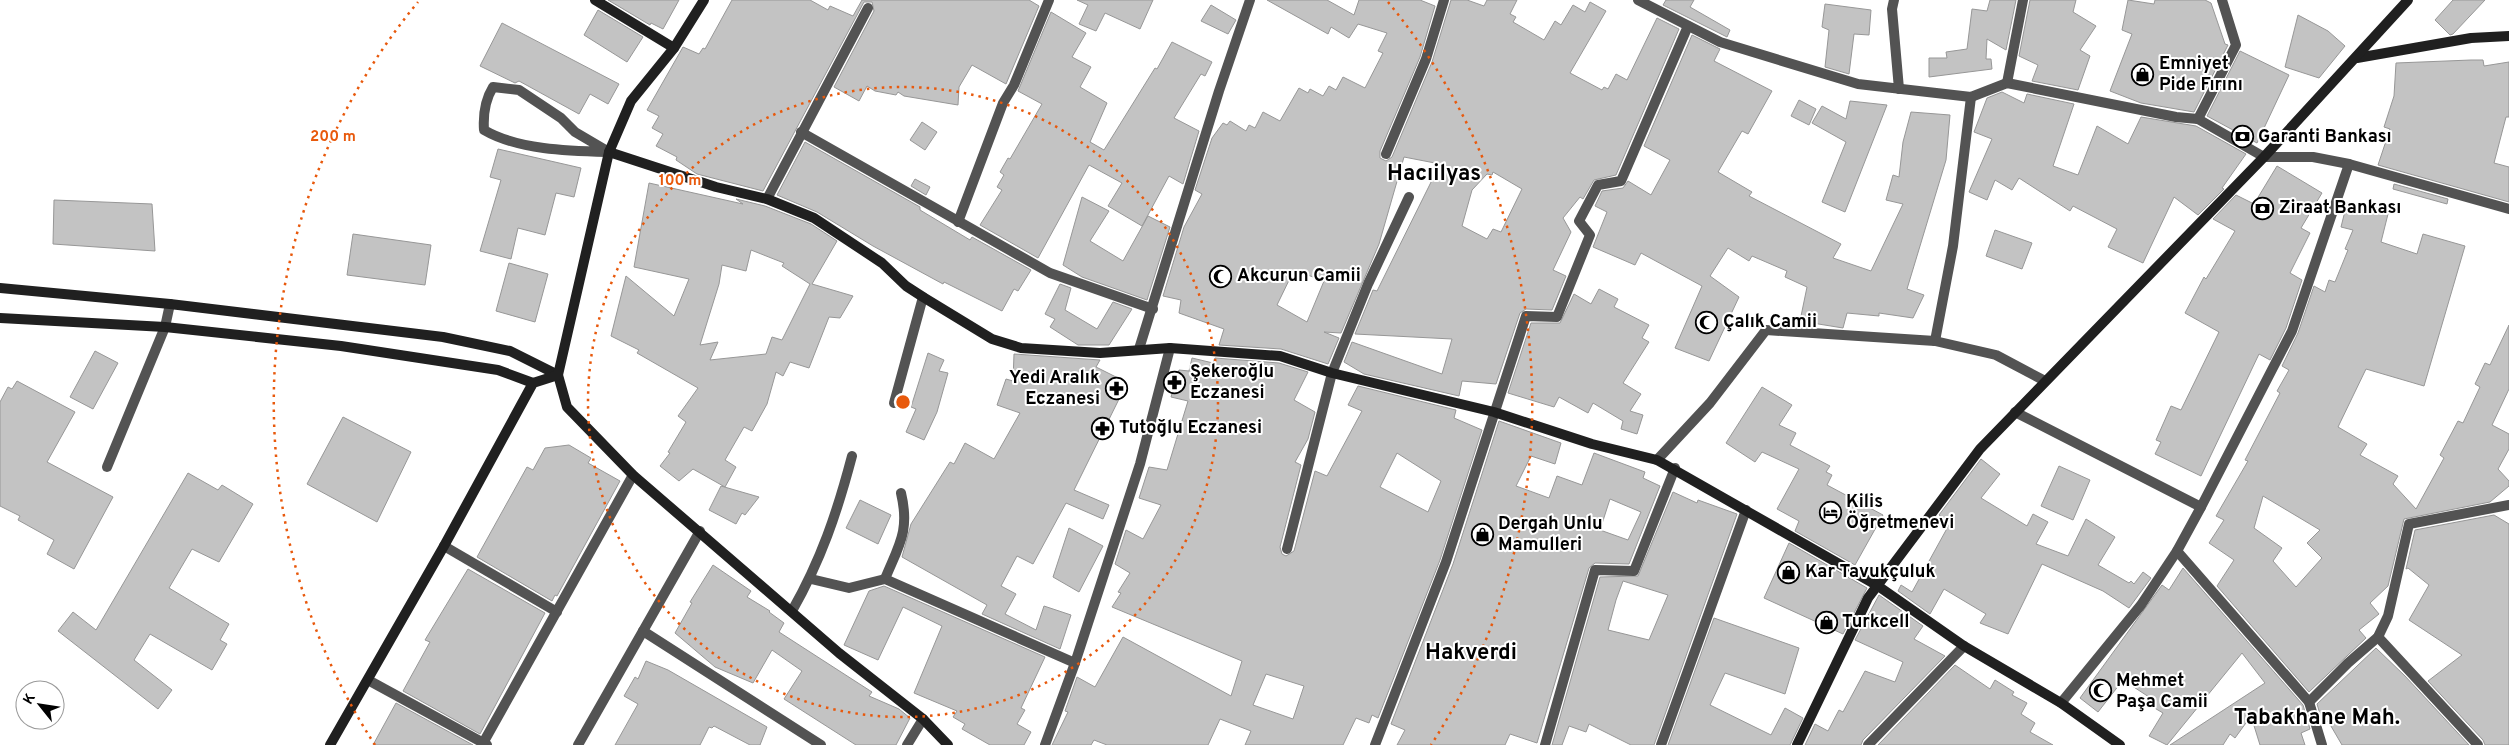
<svg xmlns="http://www.w3.org/2000/svg" width="2509" height="745" font-family="Overpass,sans-serif">
  <rect width="100%" height="100%" fill="#fff"/>
  <g fill="#c3c3c3" stroke="#979797" fill-rule="evenodd">
    <path d="M608 0H679L663 29 651 23 650 25Z"/>
    <path d="M732 0H810L828 10 830 6 853 16 862 0H1029L1039 6 1006 84 972 65 959 87 958 105 904 96 898 92 896 95 875 91 867 86 859 101 834 87 874 11 872 2H864L763 191 697 174 676 160 677 157 656 146 663 134 652 128 659 116 647 110 683 47 699 54 703 48 705 49Z"/>
    <path d="M1077 0H1153L1140 29 1105 13 1096 31 1079 24 1088 5Z"/>
    <path d="M1267 0H1327L1354 15 1359 0H1420L1435 6 1420 57 1380 151V158L1386 161 1392 157 1432 62 1451 0H1467L1484 6 1487 0H1517L1510 14 1516 17 1513 22 1544 40 1555 21 1561 25 1573 5 1585 12 1590 2 1606 11 1570 73 1602 90 1604 87 1608 89 1616 74 1627 80 1657 18 1679 29 1616 175 1594 180 1583 199 1580 197 1563 218 1571 232 1553 270 1566 276 1552 310 1526 309 1520 313 1496 384 1462 381 1459 396 1364 374 1344 362 1352 342 1442 374 1452 339 1355 334 1373 290 1377 291 1440 164 1404 157 1379 244 1341 333 1324 332 1339 338 1328 364 1281 349 1219 345 1224 329 1179 313 1181 300 1163 296 1184 227 1202 194 1195 190 1212 138 1223 123 1227 125 1230 121 1246 131 1249 125 1255 128 1263 112 1280 121 1299 88 1308 93 1310 89 1323 96 1329 86 1336 90 1343 77 1365 88 1383 53 1378 51 1387 33 1358 24 1349 38 1331 27 1328 34ZM1493 172 1522 189 1501 232 1493 229 1487 239 1462 226 1472 190 1487 174 1492 175ZM1294 270 1324 281 1307 322 1277 305Z"/>
    <path d="M1666 0H1694L1690 7 1730 30 1727 37 1663 5Z"/>
    <path d="M1990 0H2016L2006 50 1987 39 1986 59H1991L1992 69 1929 77V58H1947L1946 52 1967 49 1972 9 1987 11Z"/>
    <path d="M2030 0H2076L2073 12 2096 26 2080 50 2090 56 2078 90 2032 81 2038 65 2019 56Z"/>
    <path d="M2128 0 2154 4 2155 0H2205L2211 3 2225 44 2228 45 2194 112 2141 103 2110 91 2132 34 2122 30Z"/>
    <path d="M2453 0H2485L2453 34 2450 35 2435 20Z"/>
    <path d="M1825 4 1871 10 1869 35 1854 34 1849 74 1825 67 1829 30 1822 27Z"/>
    <path d="M1211 5 1236 20 1228 34 1201 21Z"/>
    <path d="M598 10 643 37 627 62 584 35Z"/>
    <path d="M1051 12 1086 33 1072 57 1091 67 1080 87 1107 103 1090 142 1104 150 1155 68 1157 69 1172 42 1212 62 1205 76 1201 74 1174 118 1199 131 1183 184 1169 176 1142 226 1108 206 1122 183 1089 165 1038 258 980 225 1002 190 997 187 1004 175 1000 172 1008 158 1010 159 1042 104 1018 91Z"/>
    <path d="M2298 15 2328 31 2345 46 2319 78 2285 67Z"/>
    <path d="M502 23 619 84 608 104 590 94 579 114 519 81 515 83 480 66Z"/>
    <path d="M1692 35 1720 49 1714 61 1772 91 1748 134 1742 131 1718 172 1752 192 1749 196 1841 244 1833 258 1871 271 1903 204 1886 200 1893 175 1899 177 1903 142 1911 112 1950 115 1946 160 1907 289 1924 295 1913 318 1879 313V316L1847 313 1843 328 1800 321 1807 287 1785 277 1787 271 1752 256 1749 261 1728 248 1710 276 1739 297 1709 361 1675 348 1702 286 1641 253 1635 265 1593 247 1607 212 1595 206 1602 191 1623 188 1628 181 1651 195 1670 160 1644 146Z"/>
    <path d="M2240 51 2289 75 2257 143 2207 116Z"/>
    <path d="M2471 60H2483L2484 66 2509 62V117H2506L2494 163 2509 167V202L2378 165 2390 129 2384 127 2394 96 2396 63Z"/>
    <path d="M2002 92 2024 103 2027 94 2074 104 2053 166 2078 175 2097 126 2128 144 2141 117 2196 126 2246 154 2222 188 2224 189 2198 215 2174 197 2143 263 2108 247 2117 229 2073 206 2070 211 2019 178 2012 190 1995 180 1987 200 1969 192 1992 139 1974 132 1987 98Z"/>
    <path d="M1799 100 1816 109 1809 125 1791 116Z"/>
    <path d="M1850 101 1887 105 1845 212 1822 202 1846 142 1812 123 1822 106 1846 119Z"/>
    <path d="M922 122 937 132 925 150 910 140Z"/>
    <path d="M805 142 920 207V210L970 240 972 237 1031 270 1018 291 1014 289 1002 311 944 282 943 284 873 246 817 212 777 195Z"/>
    <path d="M498 149 581 168 574 197 556 193 545 235 518 228 511 259 480 251 501 180 490 177Z"/>
    <path d="M2277 166 2322 193 2301 228 2310 233 2290 273 2302 280 2286 328 2270 360 2259 354 2201 476 2155 454 2161 442 2156 440 2171 406 2181 410 2219 332 2185 313 2204 277 2206 279 2235 231 2213 219 2236 195 2254 204Z"/>
    <path d="M915 179 930 187 926 195 911 186Z"/>
    <path d="M649 183 743 204 736 199 765 206 811 224 837 241 812 284 853 296 840 318 829 317 809 368 790 362 783 376 776 372 767 404 752 431 744 427 725 460 736 467 725 487 693 469 679 481 660 466 670 453 668 452 686 422 678 416 698 388 637 353 639 350 611 336 626 276 674 316 689 279 634 267ZM751 250 784 263 782 266 810 284 782 340 772 337 766 354 710 360 718 342 700 345 719 284 722 265 746 271Z"/>
    <path d="M2394 184 2448 199 2447 204 2393 189Z"/>
    <path d="M1082 197 1109 211 1090 241 1123 261 1148 216 1170 227 1147 300 1082 277 1063 265Z"/>
    <path d="M54 200 152 204 155 251 53 244Z"/>
    <path d="M2347 203 2389 210 2381 242 2417 254 2423 234 2465 246 2424 386 2366 369 2338 427 2367 444 2360 455 2398 476 2393 484 2416 509 2444 458 2440 455 2458 421 2463 423 2480 387 2475 384 2485 363 2490 365 2509 325V389L2492 425 2509 434V449L2498 469 2509 481V486L2490 502 2404 519 2388 586 2370 603 2379 614 2359 630 2366 638 2309 692 2217 586 2234 560 2209 543 2224 520 2216 516 2248 461 2245 460 2280 393 2277 391 2289 370 2282 366 2298 333 2314 286 2325 292 2329 280 2335 282 2348 250 2345 249 2353 230 2341 227ZM2263 496 2320 530 2307 543 2322 558 2296 587 2273 561 2282 548 2254 528Z"/>
    <path d="M1995 230 2032 243 2022 269 1986 256Z"/>
    <path d="M353 234 431 245 425 285 347 275Z"/>
    <path d="M509 263 548 274 535 322 496 311Z"/>
    <path d="M1060 284 1071 288 1065 310 1097 329 1113 302 1132 309 1109 345H1078L1050 327 1055 319 1045 314Z"/>
    <path d="M1599 289 1618 299 1614 307 1649 325 1642 338 1649 342 1623 383 1641 394 1630 411 1643 415 1637 434 1621 429 1623 421 1593 403 1588 413 1559 397 1554 407 1508 393 1531 323H1560L1574 294 1591 304Z"/>
    <path d="M95 351 118 363 93 409 70 397Z"/>
    <path d="M928 353 944 360 939 371 948 373 937 412 924 440 906 432 916 409 911 407Z"/>
    <path d="M1014 354 1100 360 1096 367 1124 381 1121 388 1124 389 1074 490 1109 505 1103 519 1066 503 1033 564 1017 556 1001 586 1016 594 1005 614 1036 630 1044 606 1071 615 1060 649 982 614 987 605 902 557 911 524 950 462 954 464 965 443 994 459 1020 413 997 405 1006 379 1013 381Z"/>
    <path d="M1192 358 1213 363 1215 358 1279 363 1308 372 1294 400 1315 412 1308 439 1295 462 1301 465 1280 547 1282 554 1286 556 1294 551 1315 471 1327 476 1362 411 1348 405 1358 386 1456 410 1454 418 1482 430 1440 560 1378 718 1372 715 1369 723 1356 718 1343 745H1245L1251 731 1220 719 1208 745H1107L1094 740 1091 745H1052L1068 712 1065 711 1077 677 1095 687 1123 637 1231 696 1242 661 1112 607 1121 593 1118 592 1130 573 1115 564 1126 530 1143 539 1161 505 1139 498 1149 467 1167 470 1188 401 1171 397 1179 370 1189 371ZM1397 453 1441 481 1428 512 1380 487ZM1266 674 1304 686 1293 719 1253 705Z"/>
    <path d="M17 381 75 412 47 462 113 497 74 569 47 554 54 540 18 520 20 516 0 506V402L8 387 12 389Z"/>
    <path d="M1762 387 1792 405 1779 425 1796 433 1790 445 1830 466 1826 472 1832 475 1827 485 1883 515 1855 565 1795 531 1799 521 1777 509 1799 469 1762 452 1755 462 1726 443Z"/>
    <path d="M343 417 411 452 377 522 307 484Z"/>
    <path d="M1499 421 1561 443 1555 464 1531 456 1516 486 1549 498 1557 476 1582 485 1594 453 1645 472 1643 478 1660 486 1629 564 1595 563 1589 568 1537 743 1510 734 1505 745H1397L1405 730 1391 724 1453 564ZM1610 499 1641 512 1628 540 1600 530Z"/>
    <path d="M569 445 591 458 588 463 620 481 557 596 555 595 552 601 477 557 527 467 533 470 545 448Z"/>
    <path d="M1981 459 2000 474 1981 498 2027 526 2033 514 2048 522 2036 544 2068 556 2086 519 2115 537 2098 565 2129 583 2131 581 2134 584 2143 572 2151 578 2129 608 2103 591 2042 564 2008 634 1980 623 1986 614 1944 589 1930 614 1898 591 1901 585 1912 592 1950 523 1939 515Z"/>
    <path d="M2059 466 2090 480 2073 520 2041 506Z"/>
    <path d="M188 473 218 490 222 485 253 504 219 562 192 549 169 588 229 624 220 640 227 644 212 670 150 634 134 660 172 690 158 709 58 631 73 612 96 630Z"/>
    <path d="M721 486 759 497 745 515 742 513 736 524 709 510Z"/>
    <path d="M1673 492 1697 503 1698 500 1737 514 1654 745H1631L1589 724 1586 732 1569 726 1562 745H1552L1600 577 1638 576ZM1623 581 1668 595 1649 640 1608 630 1616 600Z"/>
    <path d="M860 500 891 515 878 544 846 528Z"/>
    <path d="M2494 515 2509 524V745H2485L2483 740 2428 681 2462 655 2409 620 2429 585 2408 568 2406 569 2415 530Z"/>
    <path d="M1069 528 1103 546 1079 592 1053 577Z"/>
    <path d="M1789 543 1867 588 1843 634 1764 598Z"/>
    <path d="M713 565 751 591 747 597 770 611 769 612 784 623 779 632 872 692 869 696 899 709 910 718 896 745H856L784 699 802 671 772 650 753 683 715 667 675 633 692 603 690 602Z"/>
    <path d="M2183 568 2303 705 2310 729 2301 733 2305 745H2260L2251 716 2235 738 2230 734 2223 745H2170L2265 683 2242 653 2167 745 2149 736 2163 713 2146 703 2149 697 2123 680 2098 712 2080 698 2162 585 2169 590Z"/>
    <path d="M468 569 545 613 480 734 403 691 430 642 425 640Z"/>
    <path d="M884 586 1045 657 1021 708 1025 710 1017 724 1031 732 1024 745H990L962 729 965 724 953 717 957 711 914 693 942 626 903 607 878 660 844 645 869 591Z"/>
    <path d="M1879 595 1923 626 1914 639 1945 656 1863 740 1861 745H1805L1815 724 1828 731 1839 710 1843 712 1865 671 1895 682 1903 662 1855 640Z"/>
    <path d="M1714 618 1799 648 1785 694 1725 673 1710 705 1771 735 1785 708 1803 718 1790 745H1668Z"/>
    <path d="M2376 648 2405 676 2469 745H2342L2328 721 2323 724 2317 704Z"/>
    <path d="M646 661 668 670 767 727 760 745H750L714 726 712 728 709 727 700 745H615L638 704 624 696 635 677 638 679Z"/>
    <path d="M1955 665 1990 689 1995 680 2014 692 2012 695 2027 703 2021 714 2035 723 2030 732 2053 745H1878Z"/>
    <path d="M396 703 473 745H373Z"/>
  </g>
  <g fill="none" stroke-linecap="round" stroke-linejoin="round">
    <g stroke="#535353" stroke-width="10">
      <path d="M107 467 165 327 170 304"/>
      <path d="M885 579C899 545 910 531 901 493"/>
    </g>
    <g stroke="#535353" stroke-width="10">
      <path d="M1638 0 1720 42 1858 84 1971 97 2007 83 2176 117 2198 119 2264 157H2313L2349 164 2509 209"/>
      <path d="M1894 0 1892 9 1899 89"/>
      <path d="M2007 83 2023 0"/>
      <path d="M493 87 519 90 561 118 575 132 609 152C570 151 518 150 484 130 483 115 485 100 493 87Z"/>
      <path d="M2198 119 2236 45 2222 0"/>
      <path d="M801 132 1050 273 1153 309"/>
      <path d="M1386 154 1426 59 1444 0"/>
      <path d="M767 199 868 8"/>
      <path d="M958 222 1003 103 1014 85 1049 0"/>
      <path d="M1935 341 1953 246 1971 97"/>
      <path d="M1139 349 1219 91 1250 0"/>
      <path d="M894 403 923 297"/>
      <path d="M2015 412 2201 507"/>
      <path d="M1657 460 1710 403 1766 330 1935 341 1996 355 2045 381"/>
      <path d="M444 546 557 612"/>
      <path d="M1287 549 1332 373 1368 284 1409 197"/>
      <path d="M2177 551 2309 702 2322 745"/>
      <path d="M811 579 849 588 885 579 1075 663"/>
      <path d="M792 611C821 560 837 513 852 456"/>
      <path d="M643 631 821 745"/>
      <path d="M2378 637 2478 745"/>
      <path d="M368 680 487 745"/>
      <path d="M2309 702 2348 663 2378 637 2388 616 2409 524 2509 505"/>
      <path d="M2061 703 2141 605 2177 551 2201 507 2292 331 2349 164"/>
      <path d="M482 745 633 475"/>
      <path d="M578 745 700 531"/>
      <path d="M907 745 923 719"/>
      <path d="M1045 745 1075 663 1140 464 1170 348"/>
      <path d="M1375 745 1446 562 1526 316 1557 317 1590 235 1579 221 1598 185 1621 181 1688 26"/>
      <path d="M1545 745 1595 570 1634 571 1675 468"/>
      <path d="M1661 745 1746 510"/>
      <path d="M1868 745 1964 646"/>
    </g>
    <g stroke="#202020" stroke-width="10">
      <path d="M595 0 674 48"/>
      <path d="M2357 58 2471 38 2509 36"/>
      <path d="M609 152 716 187 767 199 814 218 882 263 906 286 923 297 992 339 1021 348 1100 353 1170 348 1280 356 1332 373 1494 412 1592 444 1657 460 1878 586 1964 646 2061 703 2120 745"/>
      <path d="M0 288 170 304 443 337 510 351 558 375 567 407 633 475 839 653 923 719 948 745"/>
      <path d="M0 318 165 327 341 346 498 370 533 383"/>
      <path d="M330 745 444 546 533 383 558 375 609 152 631 101 674 48 704 0"/>
      <path d="M1797 745 1868 598 1980 449 2264 157 2408 0"/>
    </g>
  </g>
  <g fill="none" stroke="#e8590c" stroke-width="2.5" stroke-dasharray="2.5 5">
    <circle cx="903" cy="402" r="315"/>
    <path d="M375 745A629 629 0 0 1 418 2M1388 2A629 629 0 0 1 1431 745"/>
  </g>
  <defs>
    <symbol id="shop-ring" viewBox="-11 -11 22 22"><circle r="9.5" fill="#fff" stroke="#000" stroke-width="1.5"/><path d="M-5-2.5h2.3a2.7 3.5 0 0 1 5.4 0H5L5.5 6h-11ZM-1.5-2.5h3a1.5 2.3 0 0 0-3 0Z" fill="#000"/></symbol>
    <symbol id="bank-ring" viewBox="-11 -11 22 22"><circle r="9.5" fill="#fff" stroke="#000" stroke-width="1.5"/><path d="M-6-4H6V4H-6ZM0-2.3a2.3 2.3 0 1 0 0 4.6a2.3 2.3 0 1 0 0-4.6Z" fill="#000"/></symbol>
    <symbol id="mosque-ring" viewBox="-11 -11 22 22"><circle r="9.5" fill="#fff" stroke="#000" stroke-width="1.5"/><path d="M3.5-4.9A6 6 0 1 0 3.5 4.9A5 5 0 1 1 3.5-4.9Z" fill="#000"/></symbol>
    <symbol id="pharmacy-ring" viewBox="-11 -11 22 22"><circle r="9.5" fill="#fff" stroke="#000" stroke-width="1.5"/><path d="M-2-6h4v4h4v4h-4v4h-4v-4h-4v-4h4Z" fill="#000"/></symbol>
    <symbol id="hotel-ring" viewBox="-11 -11 22 22"><circle r="9.5" fill="#fff" stroke="#000" stroke-width="1.5"/><path d="M-6-4.5h1.5V1H6V5H4.5V3h-9V5H-6ZM-4 0a1.8 1.8 0 1 1 3.6 0ZM.5 0V-2.5h3Q6-2.5 6 0Z" fill="#000"/></symbol>
  </defs>
  <g fill-rule="evenodd">
    <use href="#shop-ring" x="2130" y="62" width="25" height="25"/>
    <use href="#bank-ring" x="2230" y="124" width="25" height="25"/>
    <use href="#bank-ring" x="2250" y="196" width="25" height="25"/>
    <use href="#mosque-ring" x="1208" y="264" width="25" height="25"/>
    <use href="#mosque-ring" x="1694" y="310" width="25" height="25"/>
    <use href="#pharmacy-ring" x="1162" y="370" width="25" height="25"/>
    <use href="#pharmacy-ring" x="1104" y="376" width="25" height="25"/>
    <use href="#pharmacy-ring" x="1090" y="416" width="25" height="25"/>
    <use href="#hotel-ring" x="1818" y="500" width="25" height="25"/>
    <use href="#shop-ring" x="1470" y="522" width="25" height="25"/>
    <use href="#shop-ring" x="1776" y="560" width="25" height="25"/>
    <use href="#shop-ring" x="1814" y="610" width="25" height="25"/>
    <use href="#mosque-ring" x="2088" y="678" width="25" height="25"/>
  </g>
  <g text-anchor="middle" dominant-baseline="central" stroke-width="4" stroke-linejoin="round" paint-order="stroke">
    <g font-size="18" font-weight="bold" fill="#000" stroke="#fff" text-anchor="start">
      <text x="2159" y="64">Emniyet<tspan x="2159" dy="21">Pide Fırını</tspan></text>
      <text x="2258" y="137">Garanti Bankası</text>
      <text x="2279" y="208">Ziraat Bankası</text>
      <text x="1237" y="276">Akcurun Camii</text>
      <text x="1723" y="322">Çalık Camii</text>
      <text x="1190" y="372">Şekeroğlu<tspan x="1190" dy="21">Eczanesi</tspan></text>
      <text x="1100" y="378" text-anchor="end">Yedi Aralık<tspan x="1100" dy="21">Eczanesi</tspan></text>
      <text x="1119" y="428">Tutoğlu Eczanesi</text>
      <text x="1846" y="502">Kilis<tspan x="1846" dy="21">Öğretmenevi</tspan></text>
      <text x="1498" y="524">Dergah Unlu<tspan x="1498" dy="21">Mamulleri</tspan></text>
      <text x="1805" y="572">Kar Tavukçuluk</text>
      <text x="1842" y="622">Turkcell</text>
      <text x="2116" y="681">Mehmet<tspan x="2116" dy="21">Paşa Camii</tspan></text>
    </g>
    <g font-size="22" font-weight="bold" fill="#000" stroke="#fff">
      <text x="1434" y="174">Hacıilyas</text>
      <text x="1471" y="653">Hakverdi</text>
      <text x="2317" y="718">Tabakhane Mah.</text>
    </g>
  </g>
  <circle cx="903" cy="402" r="8" fill="#e8590c" stroke="#fff" stroke-width="2.5"/>
  <g font-size="15" text-anchor="middle" font-weight="bold" fill="#e8590c" stroke="#fff" stroke-width="4" stroke-linejoin="round" paint-order="stroke">
    <text x="333" y="141">200 m</text>
    <text x="680" y="185">100 m</text>
  </g>
  <g transform="translate(40 705) rotate(300)"><circle r="24" fill="#ffffff" stroke="#999999"/>
  <path d="M0-4L9 19L0 12L-9 19Z" fill="#000000"/>
  <text y="-8" font-size="14" font-weight="bold" text-anchor="middle" fill="#000000">K</text>
  </g>
</svg>
